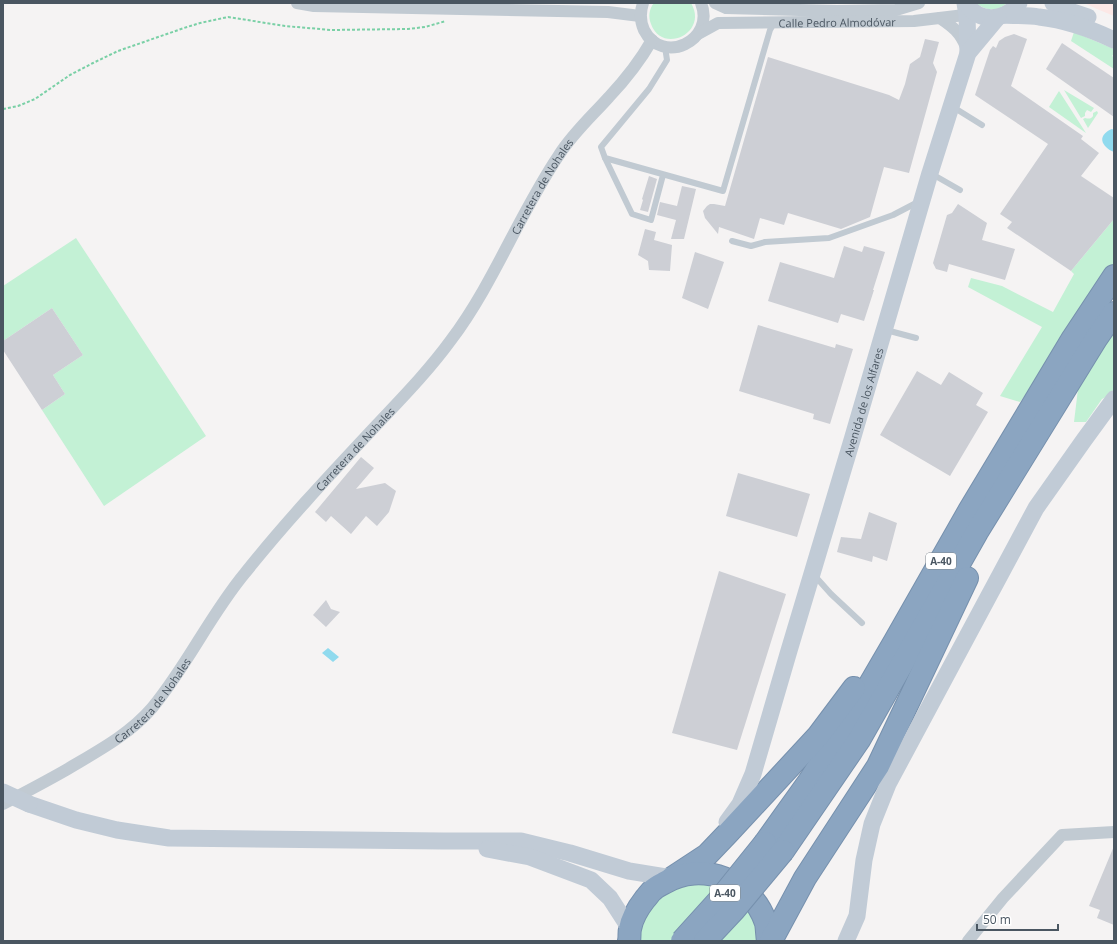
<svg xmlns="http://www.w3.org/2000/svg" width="1117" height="944" font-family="'Open Sans',sans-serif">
  <rect width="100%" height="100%" fill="#f5f3f3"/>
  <path fill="#fce8e6" d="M1084 3H1114V16L1097 9Z"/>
  <g fill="#c3f1d5">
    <path d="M654 3H691C709 33 662 55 651 24 648 17 649 9 654 3Z"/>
    <path d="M975 3H1007C995 13 987 10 975 3Z"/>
    <path d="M1074 32 1114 49V54L1112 56 1114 57V69L1071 41Z"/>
    <path d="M1064 90 1094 108 1091 112 1087 110 1085 113V116L1081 118Z"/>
    <path d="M1059 91 1086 133 1049 107Z"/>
    <path d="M1097 111 1098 113 1088 128 1083 119 1085 118C1089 119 1091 119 1093 116V113Z"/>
    <path d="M1114 219V267L1039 377 1020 402 1000 396 1042 327 968 287 971 278 1002 286 1053 312 1074 274 1071 271Z"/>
    <path d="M76 238 206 436 104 506 42 410 65 394 53 375 83 355 52 308 3 341V286Z"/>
    <path d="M1114 324V389L1108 396 1102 399 1086 422H1074L1078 389 1088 363Z"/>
    <path d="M688 882 720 885 750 908 760 941H637L638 930 658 896Z"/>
  </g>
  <g fill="#90daee">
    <path d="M1112 129 1114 130V152C1111 151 1108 149 1106 147 1098 139 1104 132 1112 129Z"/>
    <path d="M328 648 339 657 333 662 322 653Z"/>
  </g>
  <g fill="#cdcfd5">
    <path d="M1014 34 1027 39 1011 86 1083 136 1081 139 1099 153 1081 176 1114 198V219L1071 271 1007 228 1012 222 1000 214 1048 144 975 95 990 50 993 46 996 48 999 41 1005 37Z"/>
    <path d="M925 39 939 42 933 63 937 72 909 173 884 167 870 217 841 229 788 213 784 225 760 218 754 239 719 227 718 234 705 218 703 211 707 206 710 204H714L725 206 768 57 889 95 899 100 905 84 910 64 920 57Z"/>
    <path d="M1062 43 1114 78V117L1046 69Z"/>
    <path d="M649 176 657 179 648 212 640 210 643 200 642 199Z"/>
    <path d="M682 186 696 189 684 239H671L676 220 657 215 660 202 677 206Z"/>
    <path d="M958 204 987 223 982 240 1015 249 1005 280 949 264 947 272 936 269 933 263 947 215 952 213Z"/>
    <path d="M645 229 656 232 654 240 672 245 670 271 649 270 648 261 638 255Z"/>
    <path d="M844 246 862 252 864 246 885 252 873 290H874L864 321 841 314 838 323 768 301 780 262 834 278Z"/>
    <path d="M695 252 724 262 708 309 682 298Z"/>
    <path d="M52 308 83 355 53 375 65 394 42 410 3 350V341Z"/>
    <path d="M758 325 835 348 836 344 853 349 830 424 813 419 814 414 739 391Z"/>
    <path d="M917 371 941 385 949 372 983 393 976 405 988 412 950 476 880 435Z"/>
    <path d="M361 457 374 468 356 489 385 483 396 491 389 512 377 526 366 516 351 534 331 516 326 522 315 512Z"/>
    <path d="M738 473 810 494 797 537 726 516Z"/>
    <path d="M869 512 897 523 887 561 873 556 872 562 837 552 841 537 861 539Z"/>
    <path d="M719 571 786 594 737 750 672 733Z"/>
    <path d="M326 600 331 609 340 612 326 627 313 615Z"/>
    <path d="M1114 846V925L1097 918 1100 910 1089 906Z"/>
  </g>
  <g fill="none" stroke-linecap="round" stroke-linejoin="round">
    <defs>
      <g id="highway">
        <path d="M765 843 808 783 849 720 895 641 969 511 1073 338 1114 276"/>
        <path d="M783 851 859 740 977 532 1096 339 1114 313"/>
        <path d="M672 878 707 855 728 833 818 736 854 688"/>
        <path d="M629 941C630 937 629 933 630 929 632 917 638 908 645 899 648 896 650 892 653 890 656 887 660 885 664 883 702 860 752 880 766 923 767 928 767 935 768 941"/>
        <path d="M771 941 805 878 878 766 967 578"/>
      </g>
    </defs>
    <use href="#highway" stroke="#7690ad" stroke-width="24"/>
    <path stroke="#7ad0a6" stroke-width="2" stroke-dasharray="3 2" stroke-linecap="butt" d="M3 109 18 106 35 99 70 75 93 63 118 51 184 28 200 23 228 17 285 26 331 30 408 29 425 27 446 21"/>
    <g stroke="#c1cad2" stroke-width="6">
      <path d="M665 47 667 60 649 89 601 147 605 158 723 191 770 30 774 23"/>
      <path d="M953 107 982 125"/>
      <path d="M605 158 632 214 651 220 663 175"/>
      <path d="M932 174 960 190"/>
      <path d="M732 241 751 246 765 242 829 238 893 215 918 202"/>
      <path d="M886 330 916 338"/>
      <path d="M814 575 831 594 862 623"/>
    </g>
    <g stroke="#c1cad2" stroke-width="12">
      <path d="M297 3 314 6 608 12 640 16"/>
      <path d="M643 3C640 12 640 21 644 30 662 66 716 41 701 3"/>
      <path d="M715 3 726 8 837 11 896 10 919 3"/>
      <path d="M940 18C953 27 960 32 966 47"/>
      <path id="s1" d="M698 34 718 23 914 21 973 14"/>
      <path id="s2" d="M3 804C24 793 45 782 66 770 96 752 129 735 152 708 187 666 210 615 245 573 284 524 327 478 370 432 398 402 427 373 451 340 494 283 519 214 559 155 573 133 592 116 609 97 625 80 640 61 652 40"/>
      <path d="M968 941 1003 898 1062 835 1114 832"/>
    </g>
    <g stroke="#c1cbd6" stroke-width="17">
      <path d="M965 3 967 15 968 53"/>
      <path d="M966 3C979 24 1005 21 1019 3"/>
      <path d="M1053 3 1070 11 1088 17"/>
      <path d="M1004 15C1016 16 1028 15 1039 17 1065 20 1091 29 1114 40"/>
      <path d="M29 804 76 820 117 830 169 838 443 841H521L570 853 629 871 672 878"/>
      <path id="s3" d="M727 822 740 804 753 774 788 654 852 440 930 173 968 53 998 17"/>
      <path d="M487 849 530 857 591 880 610 898 630 929"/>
      <path d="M846 941 857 916 864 860 872 824 888 784 1036 508 1084 440 1114 399"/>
    </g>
    <use href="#highway" stroke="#8ba5c1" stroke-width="22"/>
    <defs>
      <g id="highway-bridge">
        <path d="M682 941 720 899 765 843"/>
        <path d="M705 941 734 910 783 851"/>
      </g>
    </defs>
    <use href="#highway-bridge" stroke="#7690ad" stroke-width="24" stroke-linecap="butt"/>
    <path stroke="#c1cbd6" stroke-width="17" d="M3 792 29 804"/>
    <use href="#highway-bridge" stroke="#8ba5c1" stroke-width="22"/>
  </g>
  <g text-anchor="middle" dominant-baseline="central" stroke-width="3.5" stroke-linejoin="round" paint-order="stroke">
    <g fill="#fff" stroke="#808990" stroke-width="1">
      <rect x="926" y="553" width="30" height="16" rx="3"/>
      <rect x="710" y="885" width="30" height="16" rx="3"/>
    </g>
    <g font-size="10" font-weight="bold" fill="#4a5661">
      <text x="941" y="561">A-40</text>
      <text x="725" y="893">A-40</text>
    </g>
    <g font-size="11" fill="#4a5661" stroke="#fff">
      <text stroke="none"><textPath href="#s1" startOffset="142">Calle Pedro Almodóvar</textPath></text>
      <text stroke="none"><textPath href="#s2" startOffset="832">Carretera de Nohales</textPath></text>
      <text stroke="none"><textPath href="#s3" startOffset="443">Avenida de los Alfares</textPath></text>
      <text stroke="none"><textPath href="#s2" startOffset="508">Carretera de Nohales</textPath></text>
      <text stroke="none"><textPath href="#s2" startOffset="184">Carretera de Nohales</textPath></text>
    </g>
  </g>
  <rect width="1117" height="944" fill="none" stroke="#4a5661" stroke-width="8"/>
  <path d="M977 924v6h81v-6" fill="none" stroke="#4a5661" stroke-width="2"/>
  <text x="983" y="924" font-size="12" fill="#4a5661" stroke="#ffffff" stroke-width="3" paint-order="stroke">50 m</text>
</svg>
